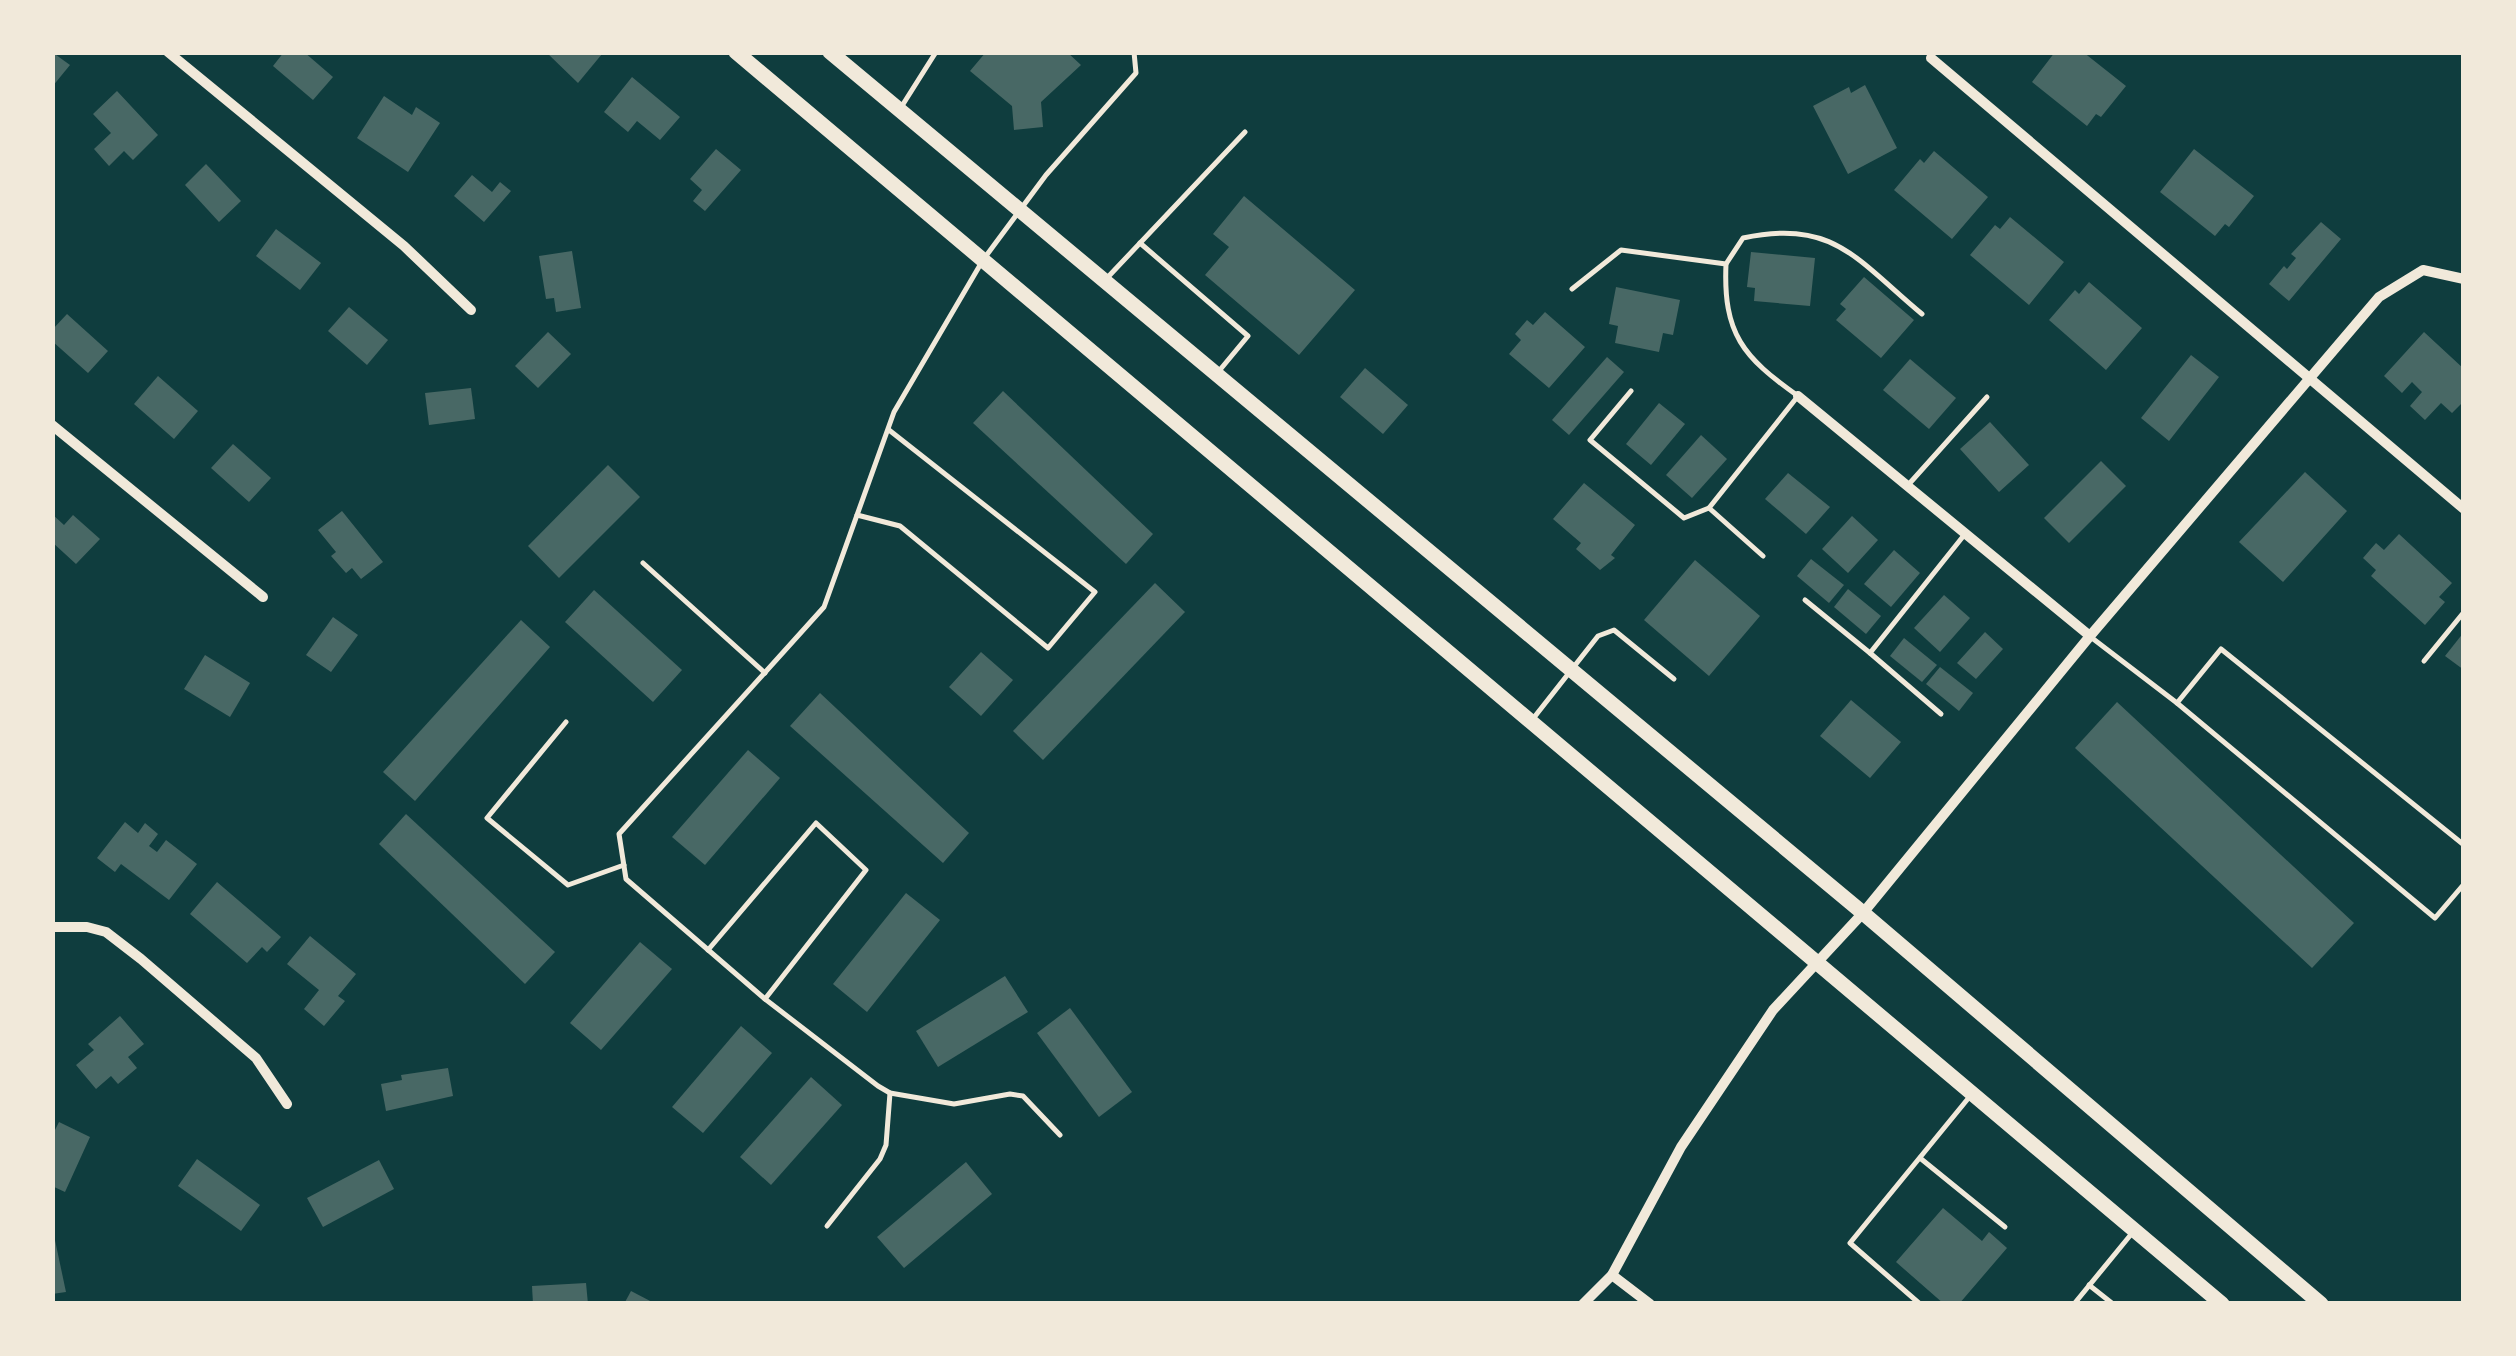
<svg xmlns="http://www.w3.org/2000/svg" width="2516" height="1356" font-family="'Asap Condensed',sans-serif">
  <rect width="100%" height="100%" fill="#0f3d3e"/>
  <g fill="#486865">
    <path d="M52 52 70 65 52 87Z"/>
    <path d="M284 52H304L333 77 313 100 273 66Z"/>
    <path d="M546 52H600L602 54 578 83Z"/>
    <path d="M986 52H1067L1081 65 1041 102 1043 127 1014 130 1012 106 970 71Z"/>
    <path d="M2055 52H2083L2126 86 2101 117 2096 114 2087 126 2032 82Z"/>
    <path d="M632 77 680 117 660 140 637 121 628 132 604 112Z"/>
    <path d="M1865 85 1897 148 1848 174 1813 106 1849 87 1851 93Z"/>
    <path d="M117 91 158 135 133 160 124 151 109 166 94 149 111 133 93 114Z"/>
    <path d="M384 96 412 115 416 107 440 123 408 172 357 138Z"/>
    <path d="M716 149 741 170 705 211 693 201 702 190 690 179Z"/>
    <path d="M2194 149 2254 196 2229 227 2225 224 2215 236 2160 192Z"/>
    <path d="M1934 151 1988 197 1952 239 1894 190 1920 159 1924 163Z"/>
    <path d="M206 164 241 201 219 222 185 185Z"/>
    <path d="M472 175 492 192 500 182 511 191 484 222 454 196Z"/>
    <path d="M1244 196 1355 290 1299 355 1205 275 1229 247 1213 234Z"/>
    <path d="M2010 217 2064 262 2029 305 1970 255 1995 225 2000 229Z"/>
    <path d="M2321 222 2341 239 2289 301 2269 284 2284 266 2287 269 2296 258 2291 254Z"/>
    <path d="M276 229 321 263 300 290 256 256Z"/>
    <path d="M572 251 581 308 556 312 554 298 546 299 539 256Z"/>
    <path d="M1751 252 1815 258 1810 306 1754 301 1755 288 1747 287Z"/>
    <path d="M1864 277 1914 320 1881 358 1836 320 1846 309 1840 304Z"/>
    <path d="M2089 282 2142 328 2106 370 2049 320 2075 290 2079 294Z"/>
    <path d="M1616 287 1680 300 1673 335 1663 333 1659 352 1615 343 1618 326 1609 324Z"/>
    <path d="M349 307 388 340 367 365 328 331Z"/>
    <path d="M1545 312 1585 347 1549 388 1509 354 1521 340 1515 334 1527 320 1533 325Z"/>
    <path d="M67 314 108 351 88 373 52 341V330Z"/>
    <path d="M548 332 571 354 538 388 515 366Z"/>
    <path d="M2424 332 2464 369V401L2452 413 2441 403 2425 420 2410 406 2422 392 2412 382 2402 393 2384 376Z"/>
    <path d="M2191 355 2219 377 2169 441 2141 418Z"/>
    <path d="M1607 357 1624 372 1569 435 1552 420Z"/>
    <path d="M1910 359 1956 398 1929 429 1883 390Z"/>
    <path d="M1365 368 1408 405 1383 434 1340 397Z"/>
    <path d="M158 376 198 411 174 439 134 404Z"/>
    <path d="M471 388 475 419 429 425 425 393Z"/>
    <path d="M1003 391 1153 534 1126 564 973 423Z"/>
    <path d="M1659 403 1685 424 1651 465 1626 444Z"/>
    <path d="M1990 422 2029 465 1999 492 1960 449Z"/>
    <path d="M1701 435 1727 459 1692 498 1666 475Z"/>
    <path d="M233 444 271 478 249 502 211 468Z"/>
    <path d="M2101 461 2126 486 2069 543 2044 518Z"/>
    <path d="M608 465 640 497 559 578 528 546Z"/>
    <path d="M2305 472 2347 511 2283 582 2239 542Z"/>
    <path d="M1788 473 1830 507 1806 534 1765 499Z"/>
    <path d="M1584 483 1635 525 1611 555 1615 558 1600 570 1576 549 1581 543 1553 519Z"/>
    <path d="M342 511 383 562 361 579 352 568 346 573 331 556 336 552 318 530Z"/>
    <path d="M52 514 64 525 73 515 100 539 76 564 52 542Z"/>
    <path d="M1852 516 1878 540 1848 573 1822 549Z"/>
    <path d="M2399 534 2452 583 2439 597 2445 602 2425 625 2371 576 2376 570 2363 558 2376 543 2384 550Z"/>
    <path d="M1894 550 1920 573 1891 607 1864 584Z"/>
    <path d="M1811 559 1844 585 1829 603 1797 576Z"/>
    <path d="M1695 560 1760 616 1709 676 1644 620Z"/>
    <path d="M1155 583 1185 612 1043 760 1013 731Z"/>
    <path d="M1848 589 1881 616 1866 634 1834 607Z"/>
    <path d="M594 590 682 670 653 702 565 622Z"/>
    <path d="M1944 595 1970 618 1940 652 1914 628Z"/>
    <path d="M333 617 358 635 331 672 306 655Z"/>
    <path d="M521 620 550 647 415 801 383 772Z"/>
    <path d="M1985 632 2003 649 1976 679 1957 663Z"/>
    <path d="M2464 632V670L2445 656Z"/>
    <path d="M1904 638 1937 665 1922 682 1890 656Z"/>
    <path d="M981 652 1013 680 981 716 949 687Z"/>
    <path d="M205 655 250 683 230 717 184 689Z"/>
    <path d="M1940 667 1973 693 1959 711 1926 684Z"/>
    <path d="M820 693 969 833 943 863 790 726Z"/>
    <path d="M1851 700 1901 742 1870 778 1820 736Z"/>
    <path d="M2117 702 2354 923 2312 968 2075 748Z"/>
    <path d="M748 750 780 778 705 865 672 837Z"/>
    <path d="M406 814 555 952 525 984 379 844Z"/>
    <path d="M125 822 138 833 145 823 158 834 149 846 157 852 166 840 197 864 169 900 121 864 115 872 97 858Z"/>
    <path d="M217 882 281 937 267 952 262 947 247 963 190 914Z"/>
    <path d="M906 893 940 920 867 1012 833 984Z"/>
    <path d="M310 936 356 974 338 996 345 1001 324 1026 304 1009 319 990 287 964Z"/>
    <path d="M640 942 672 969 601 1050 570 1023Z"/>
    <path d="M1005 976 1028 1012 938 1067 916 1031Z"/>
    <path d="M1070 1008 1132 1092 1099 1117 1037 1033Z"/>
    <path d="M120 1016 144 1044 128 1057 137 1068 118 1084 111 1076 96 1089 76 1065 94 1050 88 1044Z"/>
    <path d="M741 1026 772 1053 703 1133 672 1107Z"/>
    <path d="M448 1068 453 1096 386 1111 381 1084 402 1080 401 1075Z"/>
    <path d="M811 1077 842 1105 771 1185 740 1157Z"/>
    <path d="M59 1122 90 1137 65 1192 52 1186V1136Z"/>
    <path d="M197 1159 260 1205 241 1231 178 1186Z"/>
    <path d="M379 1160 394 1189 323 1227 307 1198Z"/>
    <path d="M966 1162 992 1194 904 1268 877 1237Z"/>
    <path d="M1943 1208 1982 1241 1989 1232 2007 1248 1959 1304H1944L1896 1262Z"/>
    <path d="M52 1226 66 1292 52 1294Z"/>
    <path d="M586 1283 588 1304H533L532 1286Z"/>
    <path d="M631 1291 656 1304H624Z"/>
  </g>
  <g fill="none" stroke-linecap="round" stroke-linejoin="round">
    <g stroke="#f1e9da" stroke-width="5">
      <path d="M900 109 936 52"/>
      <path d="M1140 243 1248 336 1219 371"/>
      <path d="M1726 264 1743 238C1833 218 1857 260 1922 314"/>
      <path d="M1107 278 1245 132"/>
      <path d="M1572 289 1621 250 1726 264C1723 334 1743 357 1798 396L1709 508 1763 556"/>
      <path d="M1631 391 1590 440 1684 518 1709 508"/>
      <path d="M1909 484 1987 397"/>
      <path d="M857 515 900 526 1048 648 1095 592 889 430"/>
      <path d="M643 563 765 673"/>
      <path d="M1805 600 1870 653"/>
      <path d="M2092 638 2177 703 2435 918 2464 884"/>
      <path d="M2424 661 2464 612"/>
      <path d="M2177 703 2221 649 2464 845"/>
      <path d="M1941 714 1870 653 1965 534"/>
      <path d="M1532 720 1598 636 1614 630 1674 679"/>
      <path d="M566 722 487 818 568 885 624 865"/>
      <path d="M708 950 816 823 866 870 765 999"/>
      <path d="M1060 1135 1023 1096 1010 1094 954 1104 890 1093 878 1086 765 999 626 879 619 834 824 607 894 412 983 260 1046 175 1136 73 1134 52"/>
      <path d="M1920 1158 2005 1227"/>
      <path d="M827 1226 880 1159 886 1145 890 1093"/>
      <path d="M2089 1285 2113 1304"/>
      <path d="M1920 1304 1850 1243 1971 1095"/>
      <path d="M2074 1304 2133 1232"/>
    </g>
    <g stroke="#f1e9da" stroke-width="10">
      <path d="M168 52 404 246 471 310"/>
      <path d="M1931 58 2464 509"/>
      <path d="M1798 396 2090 636"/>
      <path d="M52 425 263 597"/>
      <path d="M52 927H87L106 932 141 959 256 1058 287 1104"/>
      <path d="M1612 1275 1650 1304"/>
      <path d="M1583 1304 1612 1275 1681 1147 1773 1010 1863 913 2090 636 2379 297 2423 270 2464 279"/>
    </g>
    <g stroke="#f1e9da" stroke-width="15">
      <path d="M736 52 2222 1304"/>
      <path d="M830 52 1863 913 2321 1304"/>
    </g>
  </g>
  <rect width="2516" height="1356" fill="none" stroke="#f1e9da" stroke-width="110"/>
</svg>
